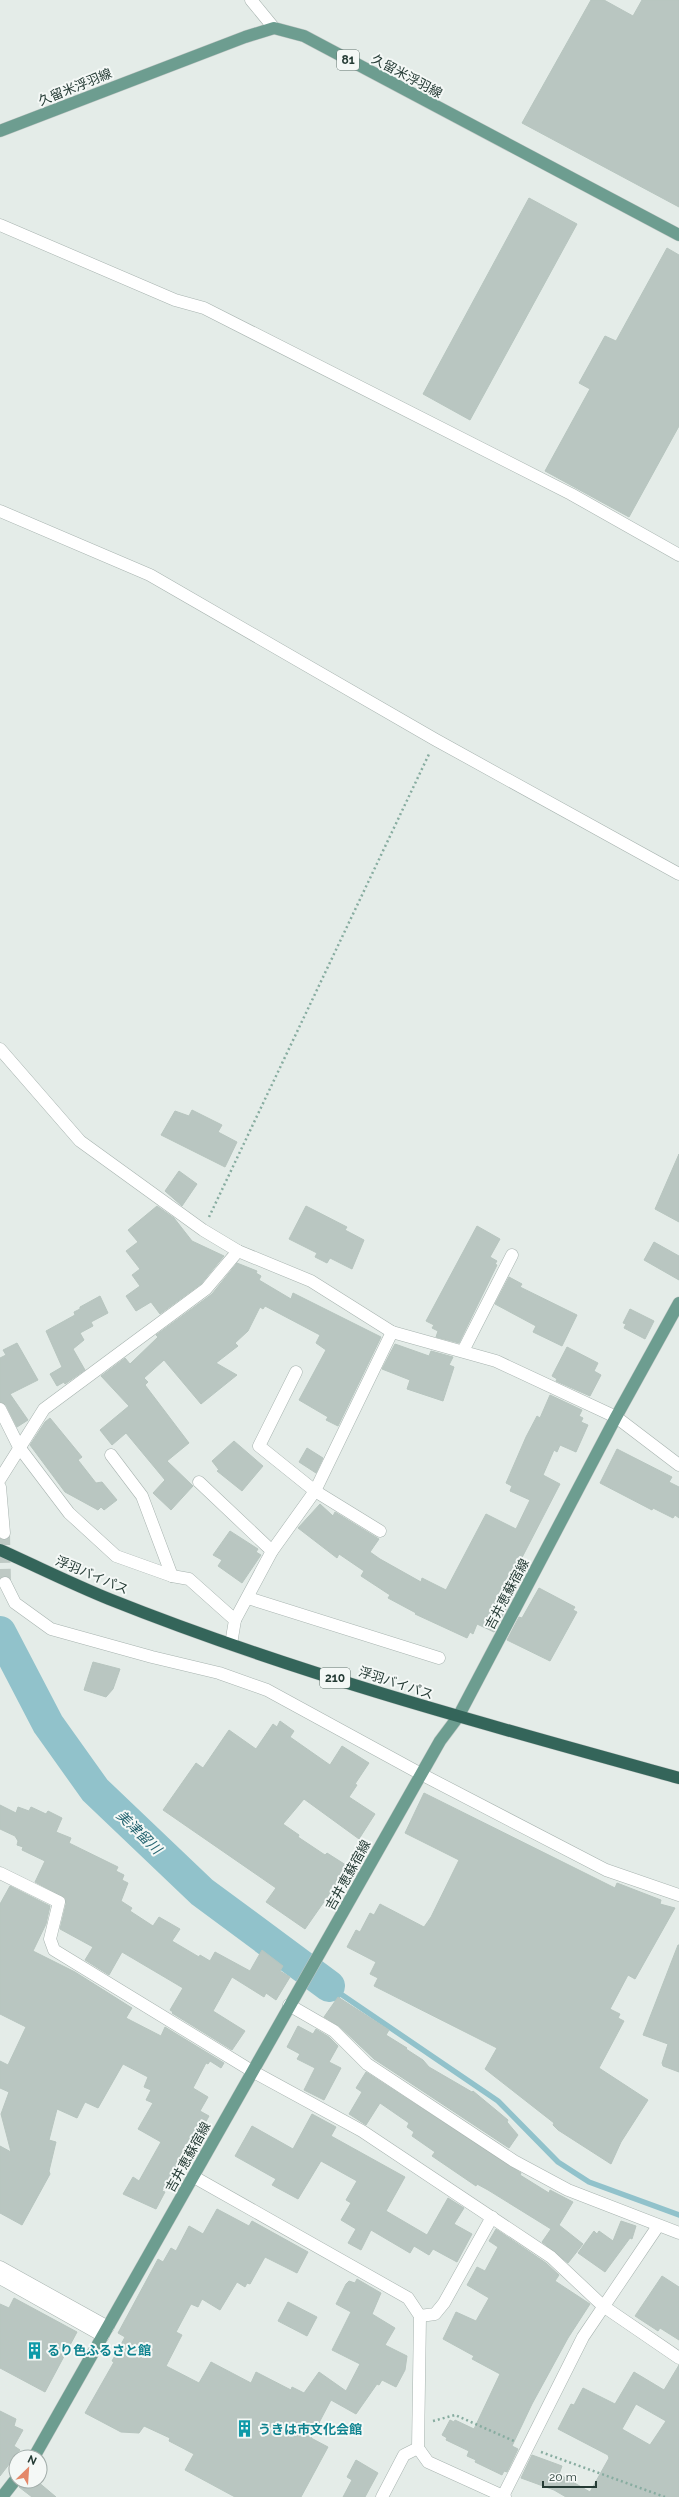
<svg xmlns="http://www.w3.org/2000/svg" width="679" height="2497" font-family="Raleway,'Noto Sans JP',sans-serif">
  <rect width="100%" height="100%" fill="#e4ece8"/>
  <g fill="none" stroke-linecap="round" stroke-linejoin="round">
    <path stroke="#91c2cb" stroke-width="5.5" d="M329 1986 498 2101 558 2162 589 2182 679 2215"/>
    <path stroke="#91c2cb" stroke-width="32" d="M0 1632 48 1724 95 1790 202 1892 329 1986"/>
  </g>
  <g fill="#b9c6c1" stroke="#b7c5bf" fill-rule="evenodd">
    <path d="M591 0H604L633 16 642 0H679V207L522 123Z"/>
    <path d="M529 198 577 224 470 420 423 394Z"/>
    <path d="M667 248 679 255V426L629 517 545 471 590 389 579 383 605 336 616 341Z"/>
    <path d="M192 1110 222 1125 218 1132 237 1142 225 1167 161 1135 175 1111 189 1116Z"/>
    <path d="M679 1154V1222L655 1209Z"/>
    <path d="M179 1171 197 1184 182 1206 165 1191Z"/>
    <path d="M157 1206 174 1218 192 1241 224 1256 201 1284 160 1314 151 1302 136 1311 126 1296 140 1286 132 1275 140 1269 126 1251 138 1242 128 1230Z"/>
    <path d="M306 1206 347 1227 345 1230 364 1240 352 1269 330 1258 327 1263 315 1257 317 1253 289 1239Z"/>
    <path d="M477 1226 500 1239 490 1257 497 1261 495 1264 497 1265 459 1343 436 1337 438 1331 432 1328 434 1325 426 1321Z"/>
    <path d="M654 1242 679 1256V1280L644 1260Z"/>
    <path d="M237 1263 257 1271 256 1273 261 1276 259 1280 291 1299 293 1293 381 1337 338 1426 326 1420 328 1417 299 1400 326 1350 316 1343 320 1335 265 1306 263 1309 260 1307 248 1331 235 1343 238 1346 216 1363 237 1375 201 1404 164 1360 144 1378 148 1382 145 1385 189 1443 167 1461 193 1486 171 1510 153 1493 165 1480 126 1433 112 1445 100 1430 129 1406 101 1376 125 1358 130 1364 158 1337 156 1335 212 1294Z"/>
    <path d="M509 1277 522 1284 520 1287 577 1315 562 1346 533 1332 536 1326 495 1304Z"/>
    <path d="M100 1296 108 1313 91 1322 93 1326 80 1333 84 1340 73 1349 85 1370 65 1384 64 1382 57 1386 50 1374 62 1367 46 1331 75 1315 74 1312 80 1309V1307Z"/>
    <path d="M630 1309 654 1321 645 1339 624 1328 626 1324 623 1323Z"/>
    <path d="M17 1343 38 1380 10 1394 28 1420 17 1427 6 1405 0 1402V1358L6 1355 3 1350Z"/>
    <path d="M395 1344 429 1356 431 1351 453 1357 449 1365 454 1367 443 1401 407 1389 410 1380 382 1369Z"/>
    <path d="M567 1347 598 1363 594 1371 601 1375 590 1396 556 1381 557 1379 552 1376Z"/>
    <path d="M550 1395 582 1410 579 1416 583 1418 581 1422 588 1425 576 1452 560 1445 557 1452 554 1450 543 1475 560 1484 498 1604 506 1609 494 1632 477 1624 473 1634 470 1632 467 1638 415 1614 416 1613 388 1598 390 1595 361 1576 364 1571 339 1554 337 1558 298 1528 320 1504 333 1516 335 1512 379 1539 370 1552 380 1559 421 1582 422 1578 446 1590 486 1514 516 1529 530 1500 510 1491 512 1486 506 1483 526 1437 537 1416 540 1418Z"/>
    <path d="M50 1418 82 1457 78 1460 96 1483 102 1482 117 1500 104 1510 101 1507 98 1510 65 1492 33 1449 30 1445 45 1422Z"/>
    <path d="M234 1441 263 1466 242 1491 217 1471 219 1470 212 1461Z"/>
    <path d="M307 1448 323 1458 316 1473 299 1462Z"/>
    <path d="M617 1449 672 1477 669 1482 679 1487V1518L675 1515 673 1518 653 1508 652 1510 600 1483Z"/>
    <path d="M230 1531 258 1549 256 1552 261 1555 242 1583 218 1566 222 1560 213 1555Z"/>
    <path d="M539 1588 575 1607 573 1610 577 1612 550 1661 507 1640 519 1617 522 1618Z"/>
    <path d="M93 1662 120 1669 113 1689 106 1697 84 1690Z"/>
    <path d="M280 1721 294 1731 290 1737 330 1765 342 1746 369 1763 355 1784 357 1785 349 1797 375 1814 359 1839 304 1799 283 1824 299 1835 298 1837 325 1855 327 1853 349 1867 338 1888 335 1886 305 1929 266 1902 276 1888 163 1810 196 1763 203 1768 229 1730 256 1749 273 1724 277 1727Z"/>
    <path d="M424 1793 615 1888 617 1883 661 1900 660 1904 675 1908 635 1979 628 1975 610 2009 620 2014 618 2018 624 2021 599 2068 648 2100 621 2142 611 2164 558 2130 553 2125 554 2123 485 2069 497 2048 374 1986 378 1978 370 1974 376 1962 347 1947 356 1930 360 1932 370 1913 374 1915 380 1904 424 1927 431 1917 459 1860 405 1833Z"/>
    <path d="M0 1805 16 1813 18 1807 29 1811 31 1807 46 1814 48 1811 62 1818 56 1832 71 1838 69 1843 118 1867 116 1871 124 1875 122 1880 128 1883 121 1901 132 1908 130 1911 153 1926 159 1917 180 1929 172 1941 199 1957 200 1955 210 1961 215 1952 250 1971 262 1950 283 1966 280 1971 290 1977 276 2000 266 1993 264 1997 232 1977 213 2011 245 2031 232 2050 172 2013 173 2012 170 2010 183 1988 122 1952 109 1975 85 1960 93 1947 60 1929 66 1904 65 1898 35 1882 45 1861 22 1850 23 1847 17 1845 18 1841 15 1836 0 1829Z"/>
    <path d="M10 1886 50 1906 46 1924 33 1951 75 1972 132 2008 126 2018 161 2036 165 2027 224 2063 221 2068 210 2061 208 2064 206 2063 193 2088 208 2097 200 2111 209 2116 187 2156 183 2154 162 2191 165 2192 156 2209 123 2194 133 2177 139 2181 161 2142 138 2129 153 2103 146 2100 151 2090 144 2087 148 2077 123 2064 98 2108 85 2102 77 2118 57 2109 49 2140 56 2142 49 2171 50 2174 22 2225 0 2213V2146L11 2152 1 2114 9 2092 0 2088V2061L8 2065 26 2027 0 2014V1904Z"/>
    <path d="M678 1945H679V2072L663 2066 662 2063 668 2044 643 2035Z"/>
    <path d="M338 1997 389 2030 386 2035 407 2048 406 2049 423 2060 429 2067 472 2092 473 2091 508 2120 507 2122 518 2135 509 2148 374 2059 339 2026 324 2017Z"/>
    <path d="M298 2026 313 2034 316 2029 329 2037 338 2046 329 2062 341 2068 324 2100 304 2090 315 2068 297 2059 300 2054 287 2047Z"/>
    <path d="M366 2072 521 2173 520 2175 549 2193 550 2190 573 2202 559 2225 583 2244 568 2263 542 2242 551 2229 488 2190 477 2184 476 2186 432 2156 435 2152 412 2136 414 2132 407 2127 409 2123 380 2103 366 2125 349 2114 362 2092 356 2088Z"/>
    <path d="M312 2114 336 2127 331 2136 405 2177 386 2211 427 2235 448 2198 464 2208 454 2224 472 2234 457 2262 433 2249 429 2255 414 2246 410 2253 371 2230 361 2250 348 2243 356 2229 341 2220 351 2203 346 2200 357 2181 321 2161 298 2199 272 2185 276 2179 235 2156 252 2126 293 2149Z"/>
    <path d="M217 2209 249 2226 252 2221 308 2252 297 2273 265 2257 250 2284 247 2283 245 2287 237 2282 220 2310 202 2299 198 2307 191 2304 176 2332 182 2335 166 2366 199 2383 211 2362 251 2383 256 2372 291 2390 292 2387 304 2393 319 2372 346 2391 360 2364 332 2350 351 2312 336 2304 346 2284 349 2281 355 2283 357 2279 381 2293 372 2314 395 2328 385 2345 407 2356 405 2370 396 2387 382 2380 379 2385 377 2384 356 2414 331 2400 311 2438 328 2447 301 2497H235L185 2470 194 2454 169 2441 170 2438 144 2426 139 2433 121 2432 85 2413 114 2362 112 2361 125 2337 118 2333 158 2259 163 2262 171 2248 176 2251 189 2226 203 2234Z"/>
    <path d="M621 2221 636 2226 632 2239 630 2238 605 2272 578 2253 594 2231 597 2234 599 2231 613 2241Z"/>
    <path d="M496 2229 546 2263 559 2275 555 2281 590 2304 568 2338 532 2404 512 2446 518 2449 507 2472 504 2471 502 2475 475 2462 476 2460 467 2456 469 2451 446 2440 447 2438 442 2435 450 2420 454 2422 455 2420 474 2429 500 2374 472 2359 474 2356 443 2339 456 2312 476 2321 489 2298 467 2285 477 2267 485 2271 498 2247 489 2241Z"/>
    <path d="M662 2276 679 2287V2340L660 2328 658 2331 635 2316Z"/>
    <path d="M14 2298 77 2332 45 2392 0 2368V2304L9 2308Z"/>
    <path d="M288 2302 317 2317 307 2336 278 2321Z"/>
    <path d="M679 2365V2497H566L554 2490 521 2478 532 2455 562 2466 559 2474 590 2492 609 2458 608 2455 558 2429 571 2404 574 2405 583 2388 615 2404 634 2372 664 2390ZM636 2404 666 2421 650 2445 622 2429Z"/>
    <path d="M0 2411 16 2419 14 2426 23 2430 14 2446 20 2450 0 2476Z"/>
    <path d="M356 2460 378 2473 365 2497H343L352 2480 347 2477Z"/>
    <path d="M23 2481H37L56 2497H32L19 2487Z"/>
  </g>
  <g fill="none" stroke-linecap="round" stroke-linejoin="round">
    <path stroke="#bec9c4" stroke-width="12" stroke-dasharray="12 6" stroke-linecap="butt" d="M4 1533 5 1583"/>
    <defs>
      <g id="minor">
        <path d="M251 0 274 28"/>
        <path d="M0 225 175 300 204 308 571 494 679 555"/>
        <path d="M0 511 150 575 436 740 679 874"/>
        <path d="M0 1049 80 1141 203 1230 238 1251 311 1281 392 1332 496 1361 616 1417 679 1465"/>
        <path d="M463 1351 512 1255"/>
        <path d="M296 1372 259 1446 315 1491 380 1531"/>
        <path d="M0 1409 19 1447 69 1513 116 1556 172 1576 189 1579 235 1620 231 1644"/>
        <path d="M111 1455 142 1496 172 1576"/>
        <path d="M0 1479 44 1409 206 1289 238 1251"/>
        <path d="M199 1482 272 1551"/>
        <path d="M0 1487 4 1533"/>
        <path d="M5 1583 15 1603 51 1629 152 1657 219 1673 267 1690 421 1774 606 1870 679 1895"/>
        <path d="M248 1598 439 1658"/>
        <path d="M235 1620 272 1551 315 1491 392 1332"/>
        <path d="M0 1873 59 1902 50 1939 54 1950 252 2071 362 2131 551 2257 603 2306 679 2358"/>
        <path d="M289 2005 334 2031 367 2064 514 2161 568 2190 679 2233"/>
        <path d="M194 2177 408 2298 420 2316 418 2448 428 2462 505 2497"/>
        <path d="M0 2267 108 2327"/>
        <path d="M0 2278 103 2336"/>
        <path d="M420 2316 435 2314 444 2303 492 2217"/>
        <path d="M503 2496 583 2337 658 2226"/>
        <path d="M382 2497 404 2455 418 2448"/>
      </g>
      <g id="major">
        <path d="M0 131 245 37 274 28 304 36 679 235"/>
        <path d="M34 2457 440 1741 458 1717 616 1417 679 1303"/>
        <path d="M2 2497 16 2479"/>
      </g>
      <path id="highway" d="M0 1550C36 1566 72 1584 109 1599 294 1673 487 1725 679 1778"/>
    </defs>
    <use href="#minor" stroke="#a7b3af" stroke-width="13"/>
    <use href="#major" stroke="#c2c8c6" stroke-width="13"/>
    <use href="#highway" stroke="#c2c8c6" stroke-width="13"/>
    <g stroke="#87aca0" stroke-width="2.5" stroke-dasharray="2 3" stroke-linecap="butt">
      <path d="M209 1217 430 752"/>
      <path d="M433 2421 455 2415 514 2441"/>
      <path d="M541 2452 665 2497"/>
    </g>
    <use href="#minor" stroke="#fff" stroke-width="12"/>
    <use href="#major" stroke="#6d9d90" stroke-width="12"/>
    <use href="#highway" stroke="#34655a" stroke-width="12"/>
  </g>
  <defs>
    <symbol id="building-bare" viewBox="-9 -9 18 18"><path d="M-4-6H4V6H1V3H-1V6H-4ZM-2.5-4.3h1.7v1.8h-1.7ZM.8-4.3h1.7v1.8H.8ZM-2.5-1h1.7V.8h-1.7ZM.8-1h1.7V.8H.8Z" fill="#0f9aa8" stroke="#f4f8f6" stroke-width="2.5" paint-order="stroke"/></symbol>
  </defs>
  <g fill-rule="evenodd">
    <use href="#building-bare" x="22" y="2338" width="25" height="25"/>
    <use href="#building-bare" x="232" y="2416" width="25" height="25"/>
  </g>
  <g text-anchor="middle" dominant-baseline="central" stroke-width="4" stroke-linejoin="round" paint-order="stroke">
    <g fill="#f4f8f6" stroke="#63746f" stroke-width="1">
      <rect x="337" y="50" width="22" height="20" rx="3"/>
      <rect x="320" y="1668" width="30" height="20" rx="3"/>
    </g>
    <g font-size="12" font-weight="bold" fill="#253b35">
      <text x="348" y="60">81</text>
      <text x="335" y="1678">210</text>
    </g>
    <g font-size="13" fill="#253b35" stroke="#f4f8f6">
      <text transform="translate(407 76) rotate(28)">久留米浮羽線</text>
      <text transform="translate(75 87) rotate(-22)">久留米浮羽線</text>
      <text transform="translate(92 1575) rotate(23)">浮羽バイパス</text>
      <text transform="translate(507 1594) rotate(-62)">吉井恵蘇宿線</text>
      <text transform="translate(396 1683) rotate(18)">浮羽バイパス</text>
      <text transform="translate(348 1875) rotate(-61)">吉井恵蘇宿線</text>
      <text transform="translate(188 2157) rotate(-61)">吉井恵蘇宿線</text>
    </g>
    <g font-size="13" font-weight="bold" fill="#0d838f" stroke="#f4f8f6" text-anchor="start">
      <text x="47" y="2350">るり色ふるさと館</text>
      <text x="258" y="2429">うきは市文化会館</text>
    </g>
    <g font-size="14" font-style="italic" fill="#256571" stroke="#f4f8f6">
      <text transform="translate(139 1832) rotate(44)">美津留川</text>
    </g>
  </g>
  <g transform="translate(28 2469) rotate(25)"><circle r="19" fill="#f4f8f6" stroke="#a1aca9"/>
  <path d="M0-3L7 15L0 10L-7 15Z" fill="#e4886a"/>
  <text y="-6" font-size="11" font-weight="bold" text-anchor="middle" fill="#253b35">N</text>
  </g>
  <path d="M543 2481v6h53v-6" fill="none" stroke="#253b35" stroke-width="2"/>
  <text x="549" y="2481" font-size="12" fill="#253b35" stroke="#f4f8f6" stroke-width="3" paint-order="stroke">20 m</text>
</svg>
